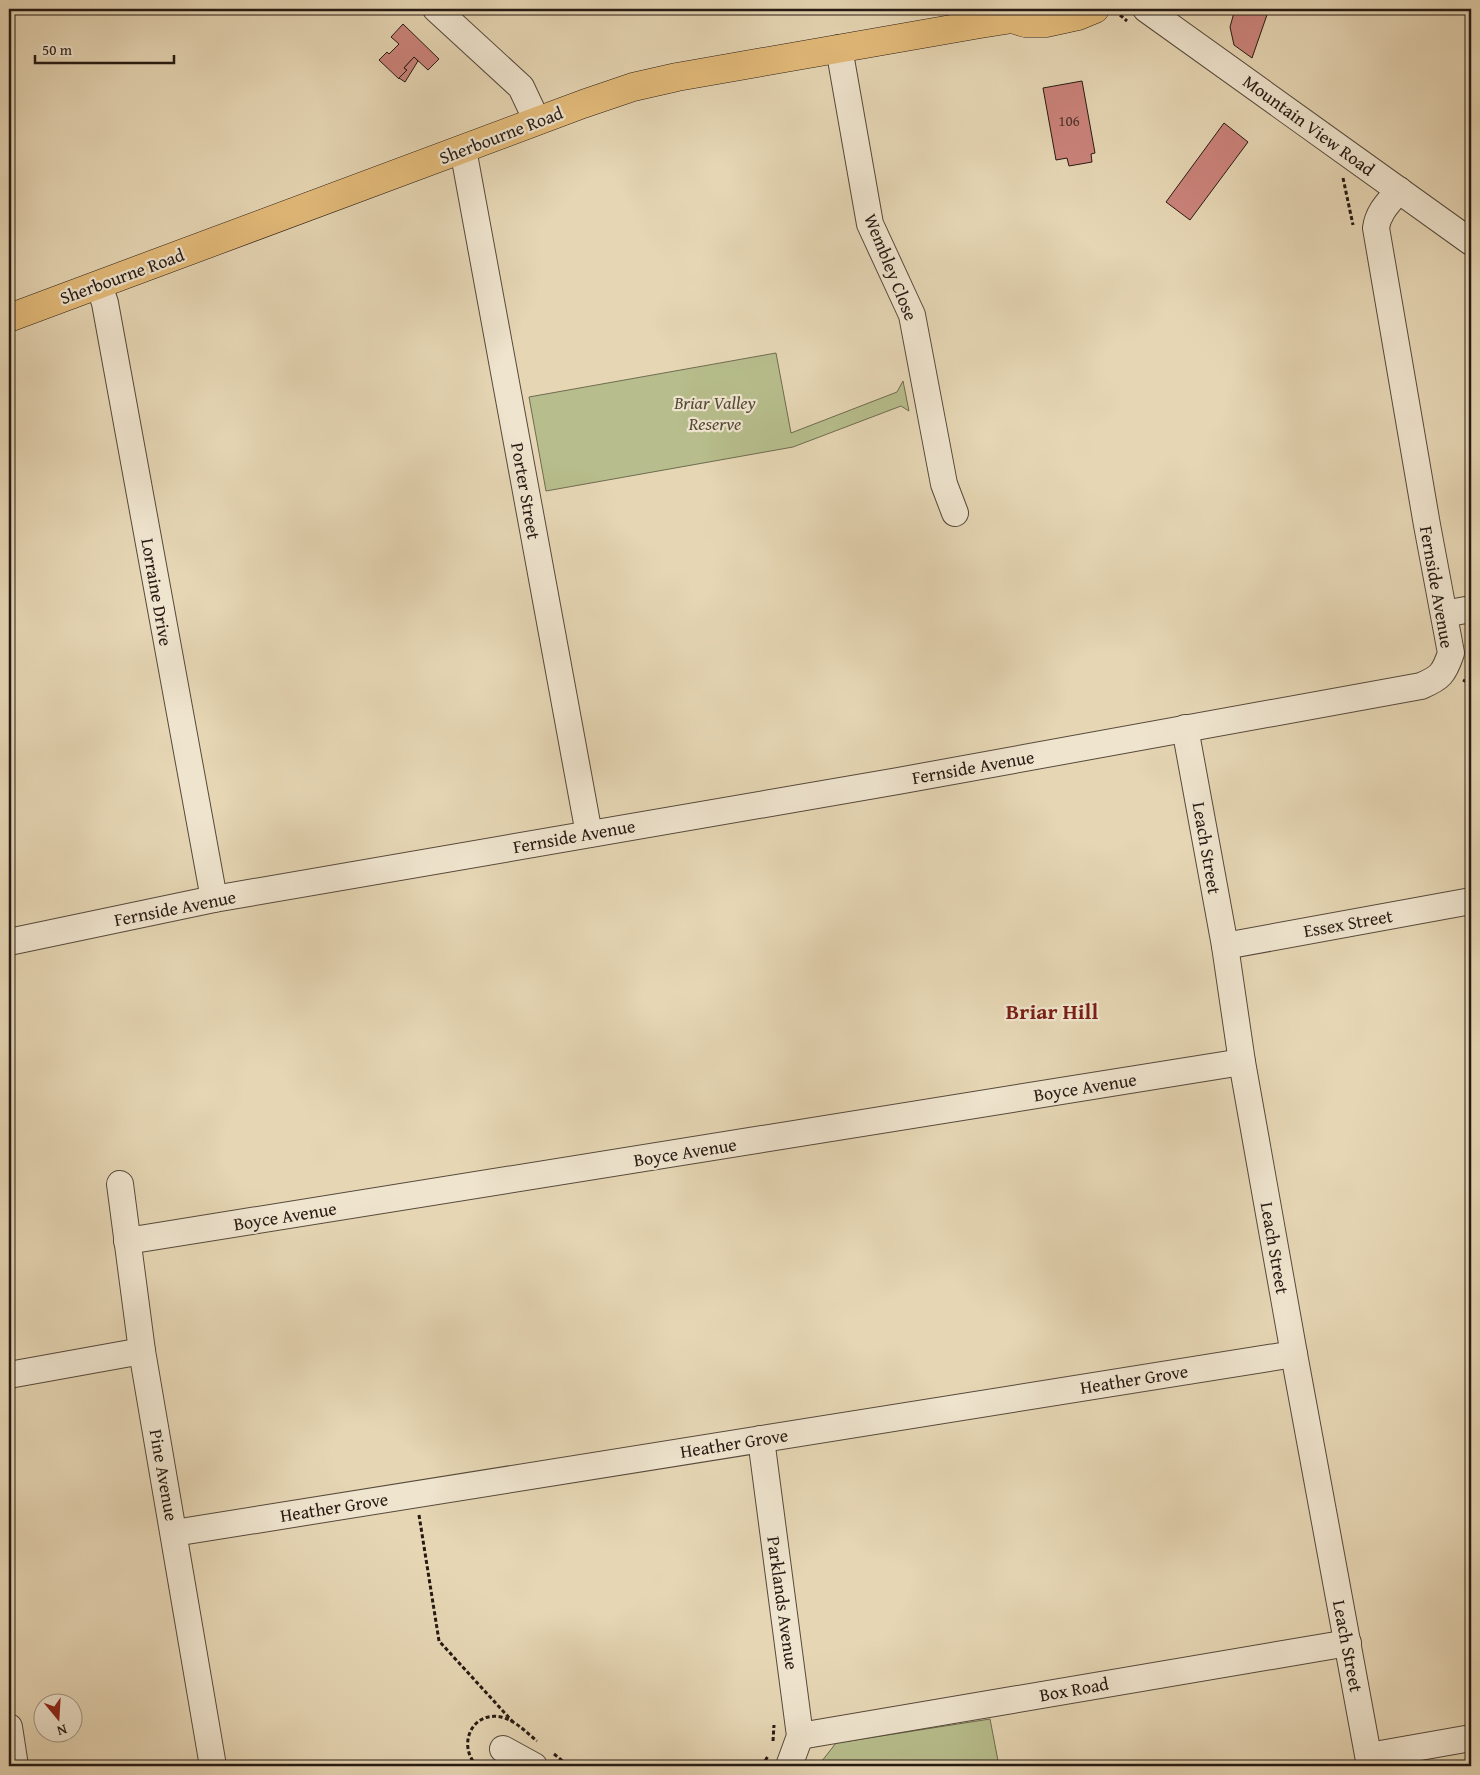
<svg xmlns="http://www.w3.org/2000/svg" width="1480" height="1775" font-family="'Gentium Book Plus',serif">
  <rect width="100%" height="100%" fill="#e6d6b4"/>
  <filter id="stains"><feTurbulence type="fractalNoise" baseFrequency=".004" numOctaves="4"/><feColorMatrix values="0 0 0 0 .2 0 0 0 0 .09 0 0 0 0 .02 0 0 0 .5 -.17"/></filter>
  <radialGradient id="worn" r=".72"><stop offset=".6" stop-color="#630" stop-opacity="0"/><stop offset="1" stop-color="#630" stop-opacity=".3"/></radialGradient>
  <g fill="#b7bd8c" stroke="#6e6c50">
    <path d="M776 353 791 433 897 392 903 381 909 411 901 406 793 447 546 491 529 397Z"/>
    <path d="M990 1719 999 1766H818L836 1743Z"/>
  </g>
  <g fill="#cb837b" stroke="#261a13">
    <path d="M1235 9H1269L1252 58 1234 45 1230 27Z"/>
    <path d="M403 24 439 59 428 70 414 57 404 68 407 70 399 79 379 60 387 52 389 54 399 44 391 37Z"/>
    <path d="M414 57 418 61 405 82 399 78 407 70 404 68Z"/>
    <path d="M1082 81 1095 153 1091 154 1092 162 1069 166 1067 158 1056 160 1043 88Z"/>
    <path d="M1224 123 1248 142 1190 220 1166 202Z"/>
  </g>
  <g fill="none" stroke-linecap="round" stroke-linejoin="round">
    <defs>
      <g id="minor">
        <path d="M436 9 521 87 537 121"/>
        <path d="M1146 9 1471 242"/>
        <path d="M839 48 870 224 912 315 944 484 955 513"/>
        <path d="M463 149 589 834"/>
        <path d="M99 285 105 303 214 899"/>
        <path d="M1444 614 1471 609"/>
        <path d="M1185 728 1225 946 1242 1062 1294 1354 1370 1766"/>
        <path d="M9 942 214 899 898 781 1421 686C1440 678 1444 674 1451 653L1427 525 1376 228C1378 212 1389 202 1399 190"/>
        <path d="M1225 946 1471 901"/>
        <path d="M120 1184 142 1351 213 1766"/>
        <path d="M127 1241 1242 1062"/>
        <path d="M9 1375 142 1351"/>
        <path d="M761 1439 800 1736 789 1766"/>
        <path d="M174 1533 1294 1354"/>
        <path d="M9 1727 15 1766"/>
        <path d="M800 1736 1348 1643"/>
        <path d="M503 1749 534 1766"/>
        <path d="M1369 1756 1471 1738"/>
      </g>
      <path id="major" d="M9 318 583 104 633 87 677 77 980 24 1012 19 1025 23H1046L1078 16 1095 9"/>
    </defs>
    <use href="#minor" stroke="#56493b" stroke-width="28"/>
    <use href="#major" stroke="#261a13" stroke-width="29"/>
    <g stroke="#261a13" stroke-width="3" stroke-dasharray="4 2.5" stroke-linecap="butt">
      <path d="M1120 15 1127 21"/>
      <path d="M1343 178 1353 225"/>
      <path d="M1463 680 1471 684"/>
      <path d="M419 1515 439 1641 513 1722"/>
      <path d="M773 1741 774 1725"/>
      <path d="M554 1754 569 1766"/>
      <path d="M477 1766C457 1746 471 1711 501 1717 515 1720 527 1733 537 1741"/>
      <path d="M762 1766 768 1756"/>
    </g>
    <use href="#minor" stroke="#efe4ce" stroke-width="26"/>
    <use href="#major" stroke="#e3bb7a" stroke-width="28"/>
  </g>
  <g text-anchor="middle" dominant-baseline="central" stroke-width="4.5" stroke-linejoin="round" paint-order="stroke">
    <g font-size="15" fill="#4f342d">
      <text x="1069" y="120">106</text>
    </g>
    <g font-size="18" fill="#261a13" stroke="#efe4ce">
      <text transform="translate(1309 125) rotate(36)">Mountain View Road</text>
      <text transform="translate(501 135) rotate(-21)">Sherbourne Road</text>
      <text transform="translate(891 267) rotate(68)">Wembley Close</text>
      <text transform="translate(122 276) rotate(-20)">Sherbourne Road</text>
      <text transform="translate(526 491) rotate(80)">Porter Street</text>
      <text transform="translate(1437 587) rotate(80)">Fernside Avenue</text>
      <text transform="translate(157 592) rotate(80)">Lorraine Drive</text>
      <text transform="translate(973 767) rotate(-10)">Fernside Avenue</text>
      <text transform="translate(574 836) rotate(-10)">Fernside Avenue</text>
      <text transform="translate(1207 848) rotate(80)">Leach Street</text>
      <text transform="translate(175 908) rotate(-11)">Fernside Avenue</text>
      <text transform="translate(1348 923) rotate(-10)">Essex Street</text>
      <text transform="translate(1085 1087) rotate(-9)">Boyce Avenue</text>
      <text transform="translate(685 1152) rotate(-9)">Boyce Avenue</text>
      <text transform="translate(285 1216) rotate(-9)">Boyce Avenue</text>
      <text transform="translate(1275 1248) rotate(80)">Leach Street</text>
      <text transform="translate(1134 1379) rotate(-9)">Heather Grove</text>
      <text transform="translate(734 1443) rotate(-9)">Heather Grove</text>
      <text transform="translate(164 1475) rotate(80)">Pine Avenue</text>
      <text transform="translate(334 1507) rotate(-9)">Heather Grove</text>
      <text transform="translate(783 1603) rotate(82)">Parklands Avenue</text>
      <text transform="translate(1348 1646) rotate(79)">Leach Street</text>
      <text transform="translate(1074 1689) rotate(-10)">Box Road</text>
    </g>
    <g font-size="18" font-style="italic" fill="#524b37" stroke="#efe4ce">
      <text x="715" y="402">Briar Valley<tspan x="715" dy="21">Reserve</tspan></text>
    </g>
    <g font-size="22" font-weight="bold" fill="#7a1f14" stroke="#efe4ce">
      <text x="1052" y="1011">Briar Hill</text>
    </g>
  </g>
  <rect width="1480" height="1775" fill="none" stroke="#e6d6b4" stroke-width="30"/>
  <rect x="10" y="10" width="1460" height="1755" fill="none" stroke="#261a13" stroke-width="2.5"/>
  <rect x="15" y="15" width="1450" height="1745" fill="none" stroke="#261a13"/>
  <g transform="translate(58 1718) rotate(162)"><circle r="24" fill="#efe4ce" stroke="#9f9383"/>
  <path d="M0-4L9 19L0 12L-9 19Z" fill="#8f2418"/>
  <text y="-8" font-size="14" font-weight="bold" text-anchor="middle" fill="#261a13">N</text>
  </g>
  <path d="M35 55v8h139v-8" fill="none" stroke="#261a13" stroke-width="2.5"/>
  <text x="42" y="55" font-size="15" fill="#261a13" stroke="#efe4ce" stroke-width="4" paint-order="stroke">50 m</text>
  <rect width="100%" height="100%" filter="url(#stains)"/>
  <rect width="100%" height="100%" fill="url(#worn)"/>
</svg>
